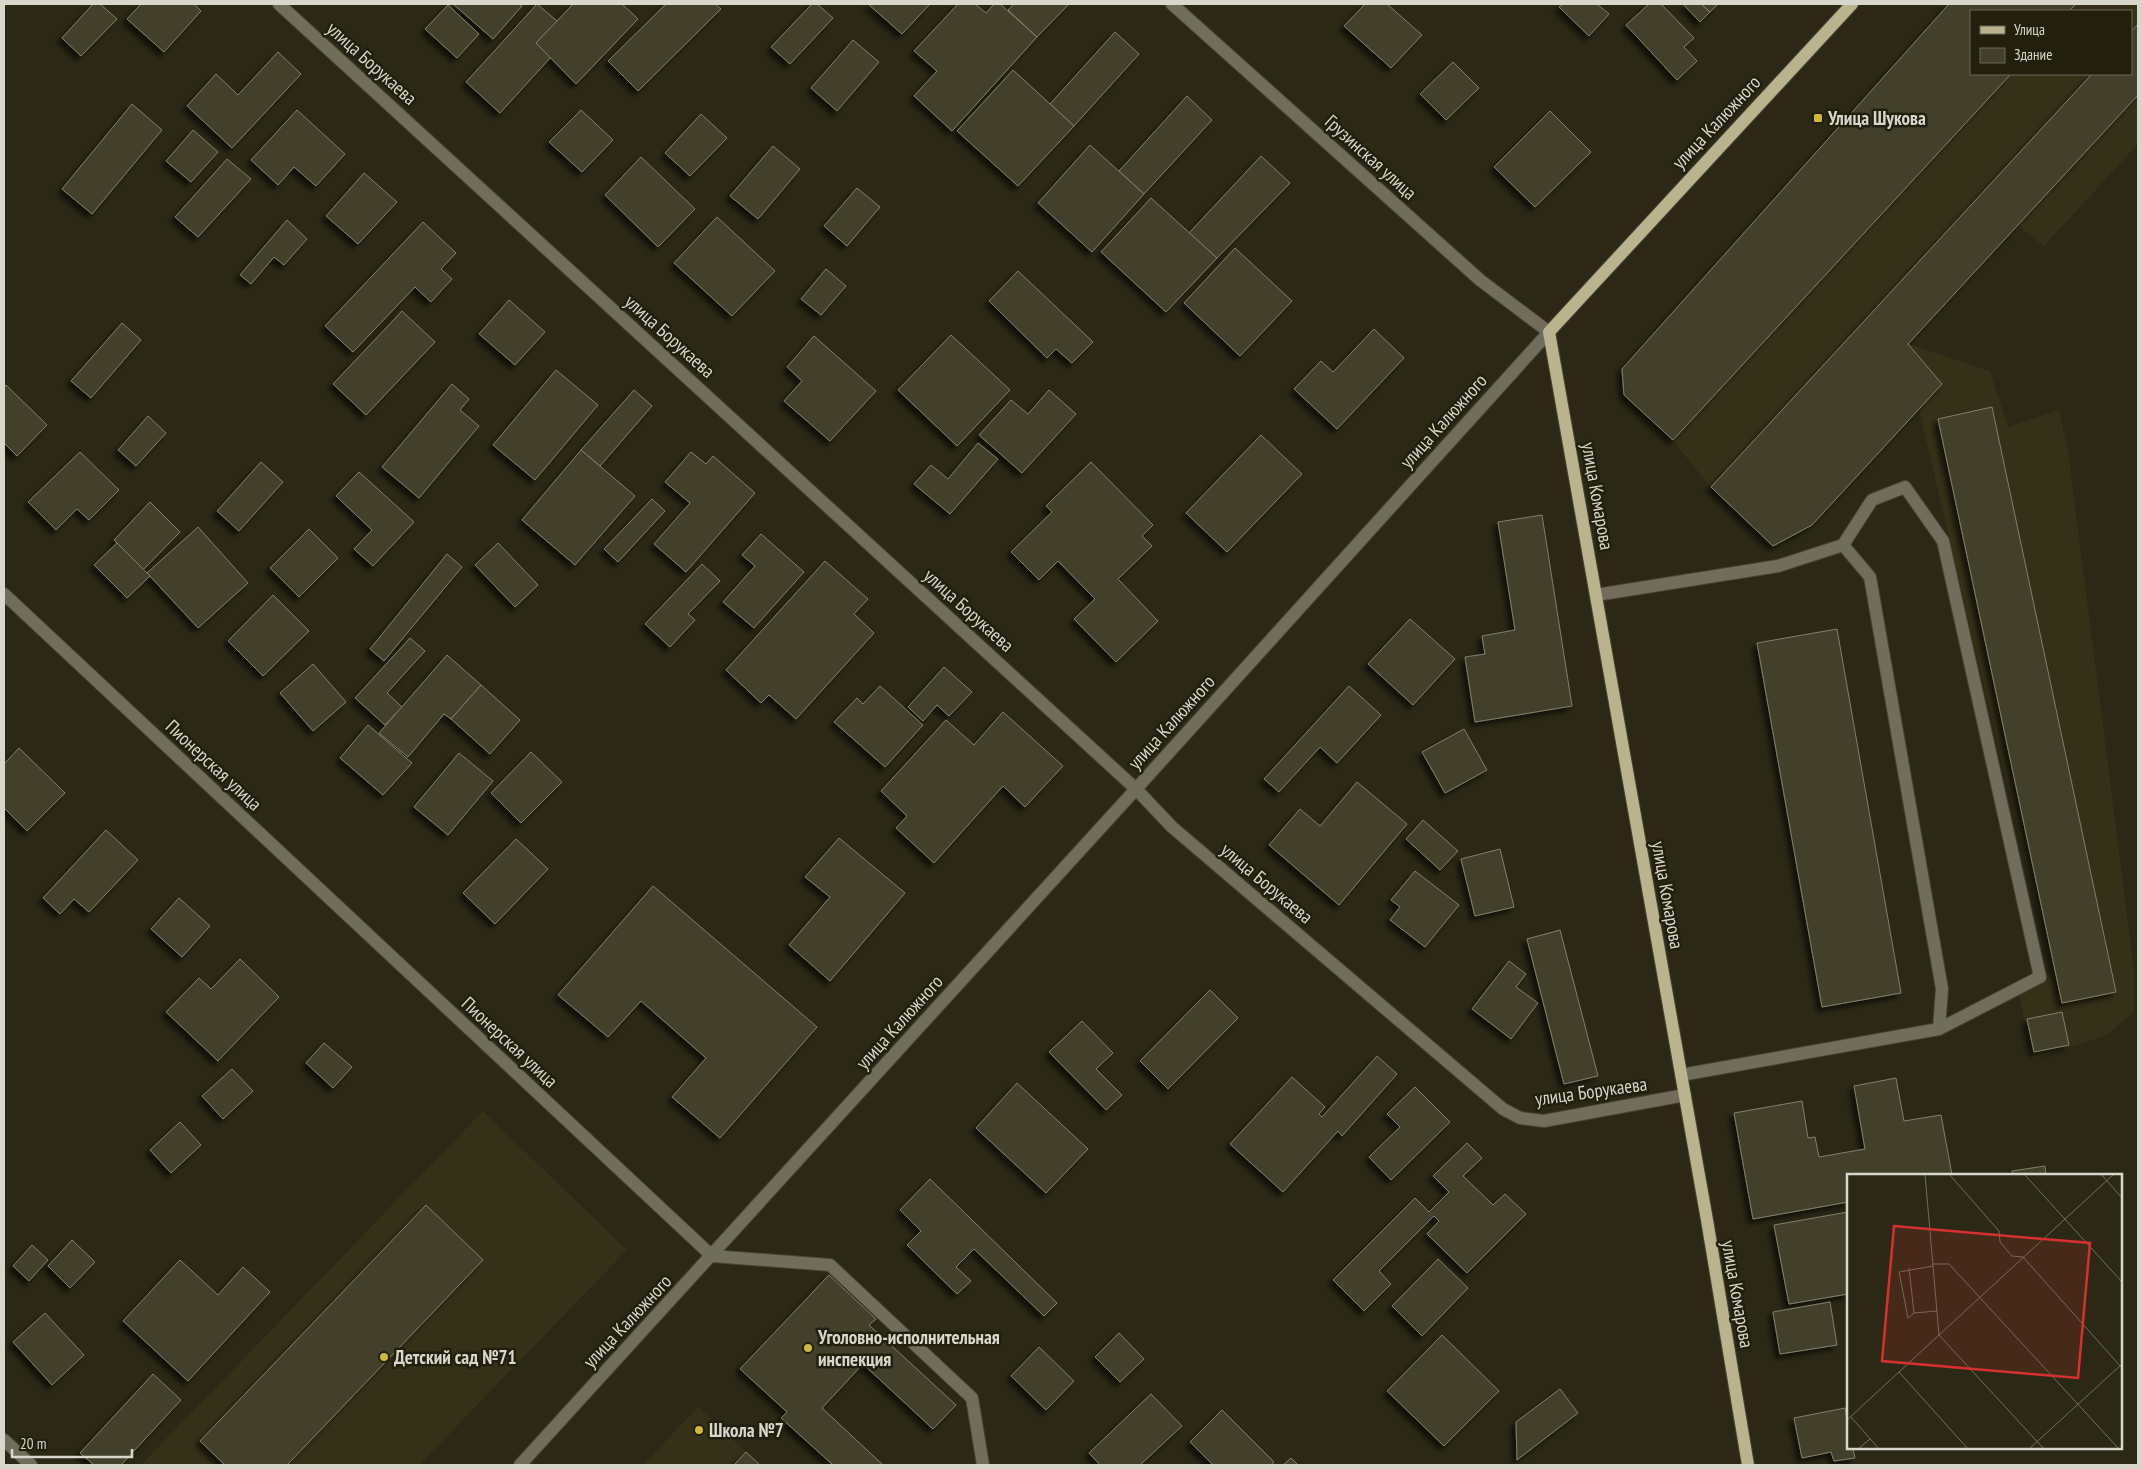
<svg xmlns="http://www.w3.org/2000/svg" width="2142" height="1469" font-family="'PT Sans Narrow',sans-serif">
  <defs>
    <filter id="shadow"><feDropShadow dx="-4.5" dy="4.5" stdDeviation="2.5" flood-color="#0009"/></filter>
  </defs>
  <rect width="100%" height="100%" fill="#2c2816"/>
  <g fill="#353018">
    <path d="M2017 4H2138V144L2044 246 2017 225 1909 344 1990 371 2008 427 2059 410 2069 457 2134 971V1012L2107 1035 2033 1060 2016 981 2052 974 1919 410 1812 525 1773 546 1711 487 1673 441 1641 411 1971 74H2131V11H2010Z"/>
    <path d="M483 1111 627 1250 419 1465H141Z"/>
    <path d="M698 1407 760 1465H643Z"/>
  </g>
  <g fill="#423f2c" stroke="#827f6a" filter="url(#shadow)">
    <path d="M93 4H100L117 19 81 56 62 38Z"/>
    <path d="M141 4H194L201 11 164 52 127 19Z"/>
    <path d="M453 4H519L522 6 493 39Z"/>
    <path d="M537 4 557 21 536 43 551 57 500 113 466 82Z"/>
    <path d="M573 4H622L638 19 576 84 536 43Z"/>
    <path d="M666 4H715L721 9 638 91 608 61Z"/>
    <path d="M812 4H817L833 18 790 64 771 47Z"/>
    <path d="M868 4H930L902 34Z"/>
    <path d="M958 4H975L986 13 994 4H1000L1037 37 952 131 914 96 937 71 914 51Z"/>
    <path d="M1014 4H1069L1037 37 1008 10Z"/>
    <path d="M1365 4H1387L1422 35 1391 68 1344 26Z"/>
    <path d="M1563 4H1597L1609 14 1589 36 1559 7Z"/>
    <path d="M1649 4H1661L1694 38 1684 47 1697 61 1677 80 1626 25Z"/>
    <path d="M1683 4H1701L1710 12 1700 22Z"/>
    <path d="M1701 4H1718L1710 12Z"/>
    <path d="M1949 4H2076L2069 11H1971V74H2011L1673 440 1624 395 1622 369Z"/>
    <path d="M448 5 479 34 457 58 425 29Z"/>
    <path d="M2138 24V95L1908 344 1942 384 1812 525 1773 546 1711 487 2092 74H2131V32Z"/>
    <path d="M1115 32 1139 54 1074 126 1050 104Z"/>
    <path d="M853 40 879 62 837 111 811 88Z"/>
    <path d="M278 52 301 74 232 148 187 106 216 74 238 95Z"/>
    <path d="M1453 62 1479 88 1446 120 1420 94Z"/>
    <path d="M1013 70 1074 126 1018 186 957 131Z"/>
    <path d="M1187 96 1212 120 1144 194 1119 171Z"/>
    <path d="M132 104 162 130 92 214 62 189Z"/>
    <path d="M297 110 345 154 316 186 294 167 278 185 251 160Z"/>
    <path d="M581 110 613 140 582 172 549 142Z"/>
    <path d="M1550 111 1591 152 1535 207 1494 167Z"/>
    <path d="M701 114 727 138 690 176 665 153Z"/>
    <path d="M193 130 218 152 191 182 166 161Z"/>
    <path d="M1090 145 1144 194 1092 252 1038 203Z"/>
    <path d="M773 146 800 169 758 219 730 196Z"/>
    <path d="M1261 156 1290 183 1217 258 1189 233Z"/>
    <path d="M641 157 695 209 658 247 605 195Z"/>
    <path d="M227 159 251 179 198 237 175 217Z"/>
    <path d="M364 173 397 202 358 244 326 216Z"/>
    <path d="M857 188 880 207 847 246 824 226Z"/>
    <path d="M1151 198 1217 258 1166 312 1101 252Z"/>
    <path d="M717 217 775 271 732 316 674 263Z"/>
    <path d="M287 220 307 239 284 265 274 257 251 284 240 275Z"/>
    <path d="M423 222 456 253 441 269 452 279 431 302 415 287 353 352 325 326Z"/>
    <path d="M1235 248 1292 301 1240 356 1184 303Z"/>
    <path d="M826 269 846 286 821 315 801 299Z"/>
    <path d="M1018 271 1093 342 1072 363 1056 349 1047 358 989 301Z"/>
    <path d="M509 300 545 332 515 365 479 334Z"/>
    <path d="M402 311 435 342 366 415 333 384Z"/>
    <path d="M122 323 141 340 91 398 71 381Z"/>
    <path d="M1374 329 1404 358 1337 429 1294 389 1321 361 1333 372Z"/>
    <path d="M951 335 1010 390 957 446 898 390Z"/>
    <path d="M814 336 876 391 830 441 784 401 802 381 787 367Z"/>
    <path d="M556 370 598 405 535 480 493 445Z"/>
    <path d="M452 384 469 399 460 410 479 426 419 498 382 467Z"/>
    <path d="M6 385 47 425 17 456 4 443V388Z"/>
    <path d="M634 390 652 406 600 466 581 450Z"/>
    <path d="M1049 390 1076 414 1022 473 979 435 1011 400 1028 414Z"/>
    <path d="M1992 407 2116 992 2062 1003 1938 419Z"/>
    <path d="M148 416 166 433 136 466 118 450Z"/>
    <path d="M1261 435 1302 474 1227 552 1186 513Z"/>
    <path d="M978 443 998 459 950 514 914 484 931 465 948 479Z"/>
    <path d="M581 450 635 496 575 565 522 520Z"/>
    <path d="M80 452 119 490 89 520 77 509 56 530 28 502Z"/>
    <path d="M691 452 706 464 713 456 755 493 686 572 654 544 690 503 665 482Z"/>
    <path d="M261 462 283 482 239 531 217 511Z"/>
    <path d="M1091 462 1153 525 1142 536 1152 546 1118 579 1158 621 1116 662 1074 619 1095 599 1058 561 1039 580 1011 552 1052 512 1046 506Z"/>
    <path d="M359 472 414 522 373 566 354 549 372 530 336 496Z"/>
    <path d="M652 499 665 511 618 562 604 549Z"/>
    <path d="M150 502 180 532 143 570 114 540Z"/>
    <path d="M1542 515 1572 706 1475 722 1465 657 1485 654 1482 636 1515 630 1498 522Z"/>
    <path d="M198 527 248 583 198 628 147 573Z"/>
    <path d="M309 529 338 558 299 597 270 568Z"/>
    <path d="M761 534 804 572 754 628 723 602 755 566 742 555Z"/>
    <path d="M117 543 150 576 127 598 94 565Z"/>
    <path d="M498 543 538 585 515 607 475 565Z"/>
    <path d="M447 554 462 567 384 661 370 649Z"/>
    <path d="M825 561 868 599 854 614 874 633 796 719 769 695 761 703 726 670Z"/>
    <path d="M702 564 720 581 688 614 695 620 670 647 645 624Z"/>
    <path d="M273 595 309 631 263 676 228 641Z"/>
    <path d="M1410 619 1455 659 1413 705 1368 664Z"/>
    <path d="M1837 629 1901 993 1822 1007 1757 643Z"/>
    <path d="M410 638 425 651 387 693 402 707 385 725 355 698Z"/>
    <path d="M447 655 481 685 451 719 444 714 408 757 379 733Z"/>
    <path d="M313 664 346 702 313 731 280 693Z"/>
    <path d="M944 667 972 692 949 716 937 705 923 721 908 707Z"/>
    <path d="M481 685 520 720 490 754 451 719Z"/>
    <path d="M880 686 923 725 885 767 834 722 857 698 863 704Z"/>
    <path d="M1349 686 1381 715 1337 763 1320 747 1279 792 1264 779Z"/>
    <path d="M1003 712 1063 766 1025 807 1003 786 934 863 896 828 907 816 881 791 946 720 974 745Z"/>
    <path d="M368 725 412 763 383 795 340 758Z"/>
    <path d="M1464 729 1487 770 1445 793 1422 752Z"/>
    <path d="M19 748 65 793 27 831 4 808V764Z"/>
    <path d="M531 752 562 782 521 823 491 793Z"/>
    <path d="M459 753 493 781 448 835 414 807Z"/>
    <path d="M1357 782 1407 824 1339 905 1269 845 1300 809 1320 826Z"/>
    <path d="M1423 820 1458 851 1440 870 1406 839Z"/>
    <path d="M106 830 138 860 89 912 74 899 60 914 43 898Z"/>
    <path d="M839 838 905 893 830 981 789 945 830 897 805 877Z"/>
    <path d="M516 839 548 869 495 924 463 893Z"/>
    <path d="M1500 849 1514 907 1475 916 1461 859Z"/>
    <path d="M1415 871 1459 905 1425 947 1390 920 1400 907 1391 900Z"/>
    <path d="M653 886 817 1027 720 1138 672 1097 706 1058 641 1001 608 1037 558 995Z"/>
    <path d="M179 898 210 926 182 957 151 929Z"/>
    <path d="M1560 930 1598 1076 1564 1084 1527 939Z"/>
    <path d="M240 959 279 997 218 1061 166 1012 199 978 211 989Z"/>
    <path d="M1509 961 1526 974 1516 987 1538 1003 1511 1039 1472 1009Z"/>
    <path d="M1210 990 1238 1018 1168 1089 1140 1061Z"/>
    <path d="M2062 1012 2069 1045 2034 1052 2027 1019Z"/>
    <path d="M1082 1021 1113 1053 1096 1069 1122 1095 1106 1110 1049 1052Z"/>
    <path d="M324 1043 352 1067 333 1088 306 1063Z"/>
    <path d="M1377 1056 1397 1074 1342 1136 1338 1131 1283 1192 1230 1144 1292 1077 1325 1107 1319 1114 1322 1117Z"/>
    <path d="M232 1069 253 1091 223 1119 202 1096Z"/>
    <path d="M1896 1078 1904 1121 1941 1115 1952 1175H1848V1202L1753 1219 1734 1113 1802 1101 1808 1138 1815 1137 1819 1157 1865 1149 1854 1086Z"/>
    <path d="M1017 1083 1088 1149 1046 1193 976 1128Z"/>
    <path d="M1415 1087 1450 1122 1391 1180 1369 1157 1400 1127 1387 1114Z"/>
    <path d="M180 1122 201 1145 171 1173 150 1150Z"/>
    <path d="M1467 1143 1482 1158 1463 1176 1493 1205 1505 1194 1526 1214 1467 1273 1427 1234 1439 1221 1434 1216 1379 1271 1391 1284 1364 1311 1333 1280 1415 1198 1429 1212 1449 1192 1433 1176Z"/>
    <path d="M2045 1166 2046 1175H2013L2012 1171Z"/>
    <path d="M930 1179 1057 1303 1044 1316 974 1249 956 1267 971 1281 957 1294 907 1245 921 1231 900 1210Z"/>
    <path d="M426 1205 483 1260 287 1465H225L200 1441Z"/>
    <path d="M1848 1212V1294L1789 1304 1774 1225Z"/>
    <path d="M72 1240 95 1262 70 1288 48 1266Z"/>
    <path d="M32 1245 48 1260 29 1281 13 1266Z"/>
    <path d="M1438 1259 1468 1288 1422 1336 1392 1306Z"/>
    <path d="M180 1260 218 1295 243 1267 270 1292 188 1381 123 1321Z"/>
    <path d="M829 1275 876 1319 869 1325 956 1405 933 1429 863 1364 822 1408 883 1465H833L781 1418 787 1412 740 1369Z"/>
    <path d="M1830 1302 1837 1345 1780 1354 1773 1312Z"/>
    <path d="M45 1313 84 1355 52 1385 13 1342Z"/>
    <path d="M1119 1333 1144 1359 1120 1382 1095 1357Z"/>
    <path d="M1442 1335 1499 1391 1444 1446 1387 1391Z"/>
    <path d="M1039 1347 1074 1381 1046 1410 1011 1376Z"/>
    <path d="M153 1374 181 1400 121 1465H94L80 1453Z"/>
    <path d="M1560 1389 1578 1413 1517 1460 1516 1422Z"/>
    <path d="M1151 1394 1182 1426 1140 1465H1100L1089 1453Z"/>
    <path d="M1845 1408 1848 1424V1448H1853L1855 1458 1834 1461 1831 1452 1802 1458 1794 1418Z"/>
    <path d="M1222 1410 1274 1462 1271 1465H1213L1190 1442Z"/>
    <path d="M746 1452 760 1465H734Z"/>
    <path d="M1291 1458 1298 1465H1283Z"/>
  </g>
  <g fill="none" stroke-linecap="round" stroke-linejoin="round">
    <defs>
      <g id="minor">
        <path d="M279 4 1136 789 1172 827 1503 1109 1520 1118 1544 1121 1685 1095"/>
        <path d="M1843 545 1870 577 1942 989 1939 1029"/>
        <path d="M4 594 712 1256 830 1265 972 1398 983 1465"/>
        <path d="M1596 595 1778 566 1843 545 1872 500 1905 487 1943 541 2040 977 1939 1029 1681 1075"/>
        <path d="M4 1440 31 1465"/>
        <path d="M520 1465 1136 789 1549 332 1480 280 1172 4"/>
      </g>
      <path id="major" d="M1748 1465 1707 1220 1549 332 1852 4"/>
    </defs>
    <use href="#minor" stroke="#484433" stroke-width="14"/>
    <use href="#major" stroke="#484433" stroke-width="14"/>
    <use href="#minor" stroke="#706d5c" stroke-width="12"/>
    <use href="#major" stroke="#b9b38e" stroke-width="12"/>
  </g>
  <g fill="#ceb938" stroke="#221f0d" stroke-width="2">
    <rect x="1813" y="113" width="10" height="10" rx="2.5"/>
    <circle cx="808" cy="1348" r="5"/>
    <circle cx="384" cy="1357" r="5"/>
    <circle cx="699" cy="1430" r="5"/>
  </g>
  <g text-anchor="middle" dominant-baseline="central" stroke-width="5" stroke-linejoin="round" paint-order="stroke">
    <g font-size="19" fill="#d8d7cb" stroke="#221f0d">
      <text transform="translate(372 63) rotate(42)">улица Борукаева</text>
      <text transform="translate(1716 122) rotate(-47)">улица Калюжного</text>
      <text transform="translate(1371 157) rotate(42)">Грузинская улица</text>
      <text transform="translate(670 336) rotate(42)">улица Борукаева</text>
      <text transform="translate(1443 421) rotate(-48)">улица Калюжного</text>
      <text transform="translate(1598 496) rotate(80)">улица Комарова</text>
      <text transform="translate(969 610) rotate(42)">улица Борукаева</text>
      <text transform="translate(1171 722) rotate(-48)">улица Калюжного</text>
      <text transform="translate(214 765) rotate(43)">Пионерская улица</text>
      <text transform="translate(1267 883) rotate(40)">улица Борукаева</text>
      <text transform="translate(1668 895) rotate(80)">улица Комарова</text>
      <text transform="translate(899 1022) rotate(-48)">улица Калюжного</text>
      <text transform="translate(510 1042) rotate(43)">Пионерская улица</text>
      <text transform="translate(1591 1091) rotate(-8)">улица Борукаева</text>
      <text transform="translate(1738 1294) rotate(80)">улица Комарова</text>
      <text transform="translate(627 1321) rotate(-47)">улица Калюжного</text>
    </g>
    <g font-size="19" font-weight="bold" fill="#d8d7cb" stroke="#221f0d" text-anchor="start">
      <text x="1828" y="118">Улица Шукова</text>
      <text x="818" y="1337">Уголовно-исполнительная<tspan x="818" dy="22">инспекция</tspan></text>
      <text x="394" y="1357">Детский сад №71</text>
      <text x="709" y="1430">Школа №7</text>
    </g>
  </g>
  <g transform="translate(1847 1174)">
    <rect width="275" height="275" fill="#2c2816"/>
    <path fill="none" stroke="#716e5e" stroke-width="1" d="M102 0 152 57 153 68 165 82 176 83 275 194M177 0 275 108M254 0 275 24M86 90H102L272 275M86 92 52 98 61 144 67 139 90 137M62 94 67 139M52 198 121 275M4 243 32 275M0 246 92 161 78 0M11 275 23 265M182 275 275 190M197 275 92 161 267 0"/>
    <path fill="#d63130" fill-opacity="0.15" stroke="#d63130" stroke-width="2.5" d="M47 52 243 69 231 204 35 187Z"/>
    <rect width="275" height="275" fill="none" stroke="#d8d7cb" stroke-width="2.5"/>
  </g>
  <rect width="2142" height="1469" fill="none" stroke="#d8d7cb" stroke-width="10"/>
  <rect x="1970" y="10" width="162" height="65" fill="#221f0d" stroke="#6b6959"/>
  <rect x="1980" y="26" width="25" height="8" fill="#b9b38e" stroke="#6b6959"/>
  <text x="2014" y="35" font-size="15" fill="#d8d7cb">Улица</text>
  <rect x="1980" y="48" width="25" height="15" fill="#423f2c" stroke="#6b6959"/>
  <text x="2014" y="60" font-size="15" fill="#d8d7cb">Здание</text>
  <path d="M12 1449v8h120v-8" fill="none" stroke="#d8d7cb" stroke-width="2.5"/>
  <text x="20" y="1449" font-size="15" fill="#d8d7cb" stroke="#221f0d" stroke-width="4" paint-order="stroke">20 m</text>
</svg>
